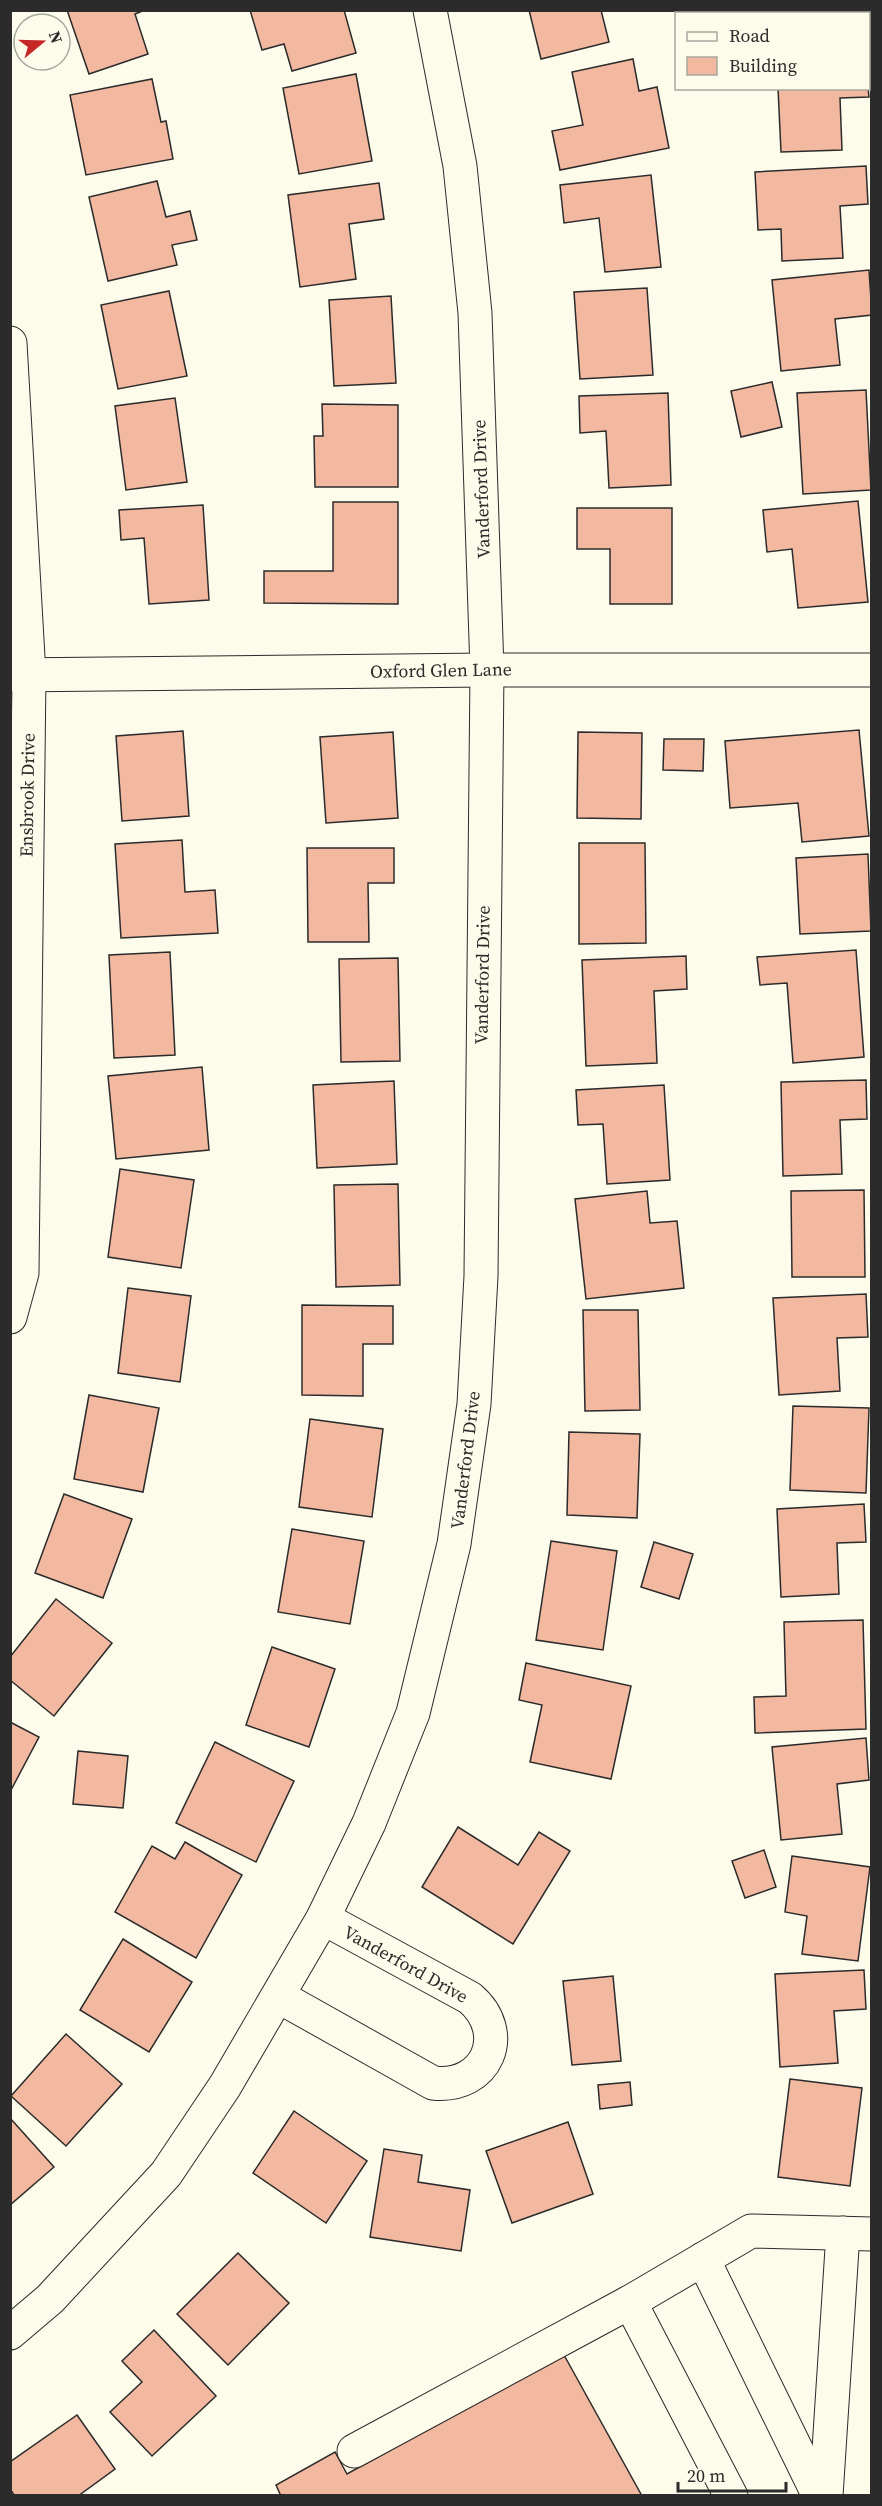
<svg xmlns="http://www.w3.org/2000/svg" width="882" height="2506" font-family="'Source Serif 4',serif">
  <rect width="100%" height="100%" fill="#fdfbea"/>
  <g fill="#f2b8a0" stroke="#2b2b2b" stroke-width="1.5">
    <path d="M67 10H145L135 14 148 54 89 74Z"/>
    <path d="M250 10H344L356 53 292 71 284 44 262 50Z"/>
    <path d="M529 10H601L609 42 541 59Z"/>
    <path d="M770 10H867V14H771Z"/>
    <path d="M633 59 639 91 657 87 669 148 560 170 552 131 583 125 572 72Z"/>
    <path d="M356 74 372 161 299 174 283 88Z"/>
    <path d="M152 79 161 122 166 121 173 159 86 175 70 95Z"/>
    <path d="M778 88H868L869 97 840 98 842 150 781 152Z"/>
    <path d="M866 166 868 204 840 206 843 258 782 261 781 229 758 230 755 172Z"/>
    <path d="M651 175 661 267 605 272 599 218 564 223 560 185Z"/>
    <path d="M157 181 166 217 190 211 197 240 172 245 177 265 108 281 89 197Z"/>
    <path d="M379 183 384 219 349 224 356 279 300 287 288 195Z"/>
    <path d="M869 270 872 315 835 319 840 365 781 371 772 280Z"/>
    <path d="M647 288 653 375 580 379 574 292Z"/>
    <path d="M169 291 187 376 118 389 101 305Z"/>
    <path d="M391 296 396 383 334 386 329 300Z"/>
    <path d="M772 382 782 427 741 437 731 391Z"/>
    <path d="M866 390 871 490 803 494 797 393Z"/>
    <path d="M668 393 671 485 609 488 606 431 580 433 579 396Z"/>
    <path d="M175 398 187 482 126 490 115 406Z"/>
    <path d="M322 404 398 405V487H315L314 436H323Z"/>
    <path d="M858 501 868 602 798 608 792 549 767 552 763 510Z"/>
    <path d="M333 502H398V604L264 603V571H333Z"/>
    <path d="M203 505 209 600 149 604 144 538 121 540 119 510Z"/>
    <path d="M577 508H672V604H610V549H577Z"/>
    <path d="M859 730 869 836 802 842 798 803 730 808 725 741Z"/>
    <path d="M183 731 189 816 122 821 116 736Z"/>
    <path d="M393 732 398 818 326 823 320 737Z"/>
    <path d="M578 732 642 733 641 819 577 818Z"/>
    <path d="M664 739H704L703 771 663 770Z"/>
    <path d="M182 840 185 892 215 890 218 933 121 938 115 844Z"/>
    <path d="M579 843H645L646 943 579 944Z"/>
    <path d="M307 848H394V883H368L369 942H308Z"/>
    <path d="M868 854 871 931 800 934 796 858Z"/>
    <path d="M856 950 864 1057 793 1063 787 983 760 985 757 957Z"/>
    <path d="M170 952 175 1055 114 1058 109 955Z"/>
    <path d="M686 956 687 989 654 991 657 1063 586 1066 582 960Z"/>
    <path d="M398 958 400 1061 341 1062 339 959Z"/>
    <path d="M202 1067 209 1150 116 1159 108 1076Z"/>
    <path d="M866 1080 867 1119 840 1120 842 1174 783 1176 781 1082Z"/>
    <path d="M394 1081 397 1164 317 1168 313 1085Z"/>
    <path d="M664 1085 670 1180 607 1184 603 1124 578 1125 576 1090Z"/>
    <path d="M120 1169 194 1180 181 1268 108 1257Z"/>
    <path d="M398 1184 400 1285 336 1287 334 1185Z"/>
    <path d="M864 1190 865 1277H792L791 1191Z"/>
    <path d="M647 1191 650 1223 677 1221 684 1288 586 1299 575 1199Z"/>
    <path d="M128 1288 191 1296 180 1382 118 1373Z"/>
    <path d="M866 1294 868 1337 837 1338 840 1391 779 1395 773 1298Z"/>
    <path d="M302 1305 393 1306V1344H363V1396L302 1395Z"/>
    <path d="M583 1310H638L640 1410 585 1411Z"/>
    <path d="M89 1395 159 1408 143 1492 74 1479Z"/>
    <path d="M793 1406 869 1408 866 1493 790 1490Z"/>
    <path d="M310 1419 383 1429 372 1517 299 1507Z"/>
    <path d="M569 1432 640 1434 637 1518 567 1515Z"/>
    <path d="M64 1494 132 1519 103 1598 35 1573Z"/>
    <path d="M864 1504 866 1542 837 1543 839 1594 781 1597 777 1509Z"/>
    <path d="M292 1529 364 1541 350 1624 278 1612Z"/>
    <path d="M551 1541 617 1551 603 1650 536 1640Z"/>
    <path d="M654 1542 693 1554 679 1599 641 1587Z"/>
    <path d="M56 1599 112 1643 54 1716 10 1680V1657Z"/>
    <path d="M863 1620 866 1729 755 1733 754 1697 786 1696 784 1622Z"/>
    <path d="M272 1647 335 1669 309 1747 246 1725Z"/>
    <path d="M526 1663 631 1686 611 1779 530 1762 542 1705 519 1700Z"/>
    <path d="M10 1722 39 1737 10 1792Z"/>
    <path d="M866 1738 869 1780 837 1784 842 1834 781 1840 772 1747Z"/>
    <path d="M215 1742 294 1781 256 1862 176 1823Z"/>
    <path d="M78 1751 128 1756 123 1808 73 1804Z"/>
    <path d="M458 1827 518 1865 539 1832 570 1851 513 1944 422 1887Z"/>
    <path d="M185 1842 242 1875 196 1958 115 1912 152 1846 175 1859Z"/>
    <path d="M764 1850 776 1887 745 1898 732 1861Z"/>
    <path d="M792 1856 870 1867 858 1961 802 1954 807 1916 785 1912Z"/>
    <path d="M123 1939 192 1982 149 2052 80 2010Z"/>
    <path d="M864 1970 866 2009 834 2011 838 2063 780 2067 775 1974Z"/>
    <path d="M613 1976 621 2061 572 2065 563 1981Z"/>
    <path d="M66 2034 122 2084 66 2146 11 2096Z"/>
    <path d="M790 2079 862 2088 850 2186 778 2177Z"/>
    <path d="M630 2082 632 2105 600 2109 598 2085Z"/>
    <path d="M294 2111 367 2161 326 2223 253 2173Z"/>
    <path d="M10 2118 54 2167 10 2205Z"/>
    <path d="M568 2122 593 2194 512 2223 486 2151Z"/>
    <path d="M384 2149 422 2155 418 2182 470 2190 461 2251 370 2237Z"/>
    <path d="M238 2253 289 2303 228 2365 177 2314Z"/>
    <path d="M154 2330 216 2396 152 2456 110 2412 142 2382 122 2361Z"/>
    <path d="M564 2355 642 2496H281L276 2485 335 2452 347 2474Z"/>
    <path d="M77 2415 115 2469 78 2496H15L10 2489V2462Z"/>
  </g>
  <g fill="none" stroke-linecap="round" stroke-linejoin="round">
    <defs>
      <g id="minor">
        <path d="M10 343 29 675 22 1273 10 1317"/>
        <path d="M10 675 487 670H872"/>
        <path d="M278 1996 433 2083C487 2089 511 2033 470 1998L323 1918"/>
        <path d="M703 2259 819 2496"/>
        <path d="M630 2302 731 2496"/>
        <path d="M10 2333 50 2299 166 2174 225 2086 323 1918 369 1823 413 1713 454 1544 474 1404 481 1276 487 670 475 313 460 166 430 10"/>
        <path d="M354 2451 630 2302 751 2231 872 2234"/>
        <path d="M826 2496 843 2233"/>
      </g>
    </defs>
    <use href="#minor" stroke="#2b2b2b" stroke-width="35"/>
    <use href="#minor" stroke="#fdfbea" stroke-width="33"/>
  </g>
  <g text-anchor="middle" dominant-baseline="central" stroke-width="4.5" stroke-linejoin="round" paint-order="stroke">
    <g font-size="18" fill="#2b2b2b" stroke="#fdfbea">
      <text transform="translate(481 489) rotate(-92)">Vanderford Drive</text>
      <text transform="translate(441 670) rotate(-1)">Oxford Glen Lane</text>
      <text transform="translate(27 795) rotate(-89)">Ensbrook Drive</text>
      <text transform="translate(482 975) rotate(-89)">Vanderford Drive</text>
      <text transform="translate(465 1460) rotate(-83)">Vanderford Drive</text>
      <text transform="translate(406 1964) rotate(29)">Vanderford Drive</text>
    </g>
  </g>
  <rect width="882" height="2506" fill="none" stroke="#2b2b2b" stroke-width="24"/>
  <rect x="675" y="12" width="195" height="78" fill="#fdfbea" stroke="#a9a89e" stroke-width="1.5"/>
  <rect x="687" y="32" width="30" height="9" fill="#fdfbea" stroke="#a9a89e" stroke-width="1.5"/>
  <text x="729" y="42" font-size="18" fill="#2b2b2b">Road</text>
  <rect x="687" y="57" width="30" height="18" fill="#f2b8a0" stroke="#a9a89e" stroke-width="1.5"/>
  <text x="729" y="72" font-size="18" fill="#2b2b2b">Building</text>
  <g transform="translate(42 42) rotate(71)"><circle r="28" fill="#fdfbea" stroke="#a9a89e" stroke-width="1.5"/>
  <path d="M0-4.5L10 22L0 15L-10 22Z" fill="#c62828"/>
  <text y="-9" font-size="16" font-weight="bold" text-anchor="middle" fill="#2b2b2b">N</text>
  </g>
  <path d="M678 2482v9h108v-9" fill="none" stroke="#2b2b2b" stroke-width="3"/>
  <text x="687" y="2482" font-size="18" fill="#2b2b2b" stroke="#fdfbea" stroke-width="4.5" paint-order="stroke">20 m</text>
</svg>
